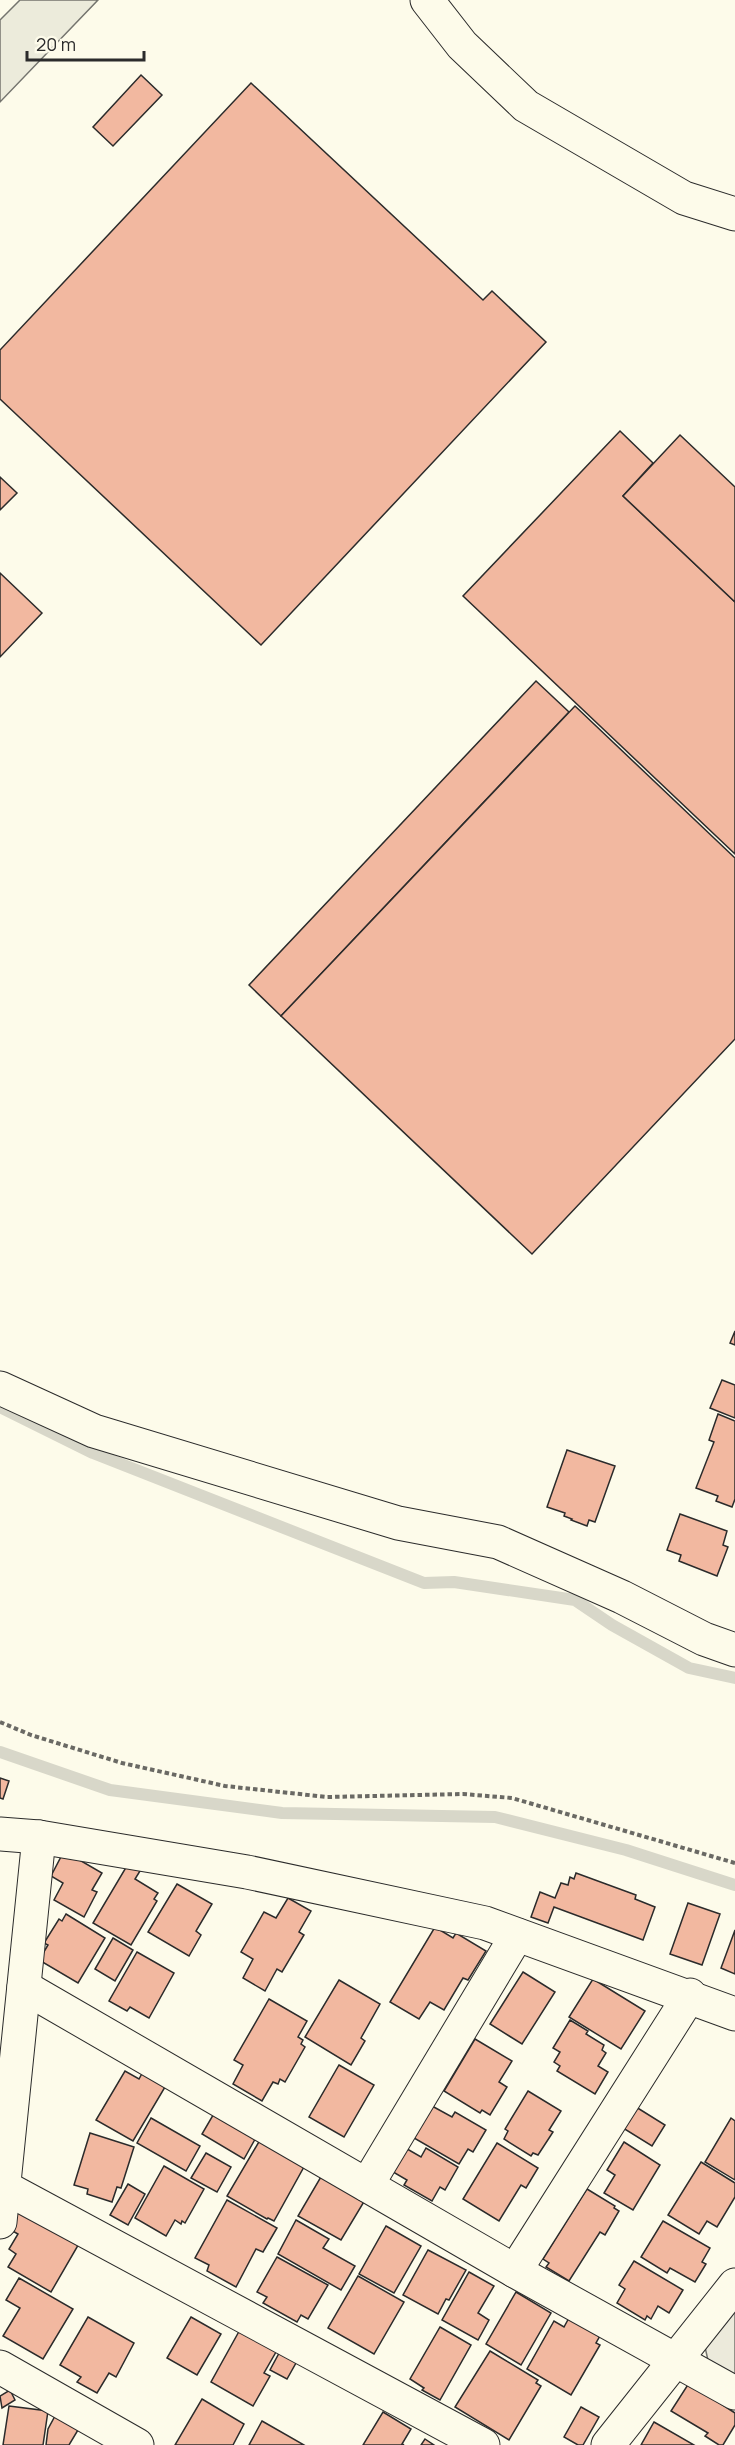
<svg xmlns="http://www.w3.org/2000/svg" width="735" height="2445" font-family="Manrope,sans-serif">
  <rect width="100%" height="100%" fill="#fdfbea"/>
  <path fill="#ecebdb" stroke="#74746e" stroke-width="1.5" d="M20 0H98L0 102V20Z"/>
  <path fill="#eceadb" stroke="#74746e" stroke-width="1.5" d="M735 2308V2379L709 2365 705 2347Z"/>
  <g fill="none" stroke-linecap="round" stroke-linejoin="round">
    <g stroke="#d8d7c9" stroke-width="12">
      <path d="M0 1407 93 1453 424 1583 454 1582 575 1600 612 1625 689 1668 735 1678"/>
      <path d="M0 1752 110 1790 282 1813 495 1817 626 1850 735 1885"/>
    </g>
  </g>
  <g fill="#f2b8a0" stroke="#2b2b2b" stroke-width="1.5">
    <path d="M141 75 162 95 113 146 93 127Z"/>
    <path d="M251 83 483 300 492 291 546 342 261 645 0 399V350Z"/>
    <path d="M620 431 653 463 623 496 735 602V854L463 596Z"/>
    <path d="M680 435 735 487V602L623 496Z"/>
    <path d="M0 477 17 493 0 510Z"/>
    <path d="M0 573 42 613 0 657Z"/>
    <path d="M536 681 569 712 281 1016 249 985Z"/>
    <path d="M575 706 735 858V1039L532 1254 281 1016Z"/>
    <path d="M735 1331V1345L730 1343Z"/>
    <path d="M722 1380 735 1385V1418L710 1408Z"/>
    <path d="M718 1414 735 1421V1499L732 1507 716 1501 718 1496 696 1488 714 1442 709 1440Z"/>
    <path d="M567 1450 615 1466 595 1522 589 1520 587 1526 571 1520 572 1519 564 1516 565 1513 547 1507Z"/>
    <path d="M680 1514 727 1531 723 1545 728 1547 717 1576 679 1561 681 1555 667 1550Z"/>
    <path d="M0 1778 9 1781 3 1799 0 1798Z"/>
    <path d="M64 1851 102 1873 92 1890 97 1892 84 1917 54 1900 63 1883 51 1876Z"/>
    <path d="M128 1864 140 1871 135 1879 158 1893 154 1899 157 1901 131 1945 93 1923Z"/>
    <path d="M576 1873 636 1895 635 1899 655 1907 643 1940 554 1907 548 1923 531 1917 540 1892 555 1898 561 1883 568 1885 570 1877 574 1879Z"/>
    <path d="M177 1884 212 1904 196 1931 201 1935 189 1956 148 1932Z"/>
    <path d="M288 1898 311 1911 299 1932 304 1935 282 1972 277 1969 265 1991 243 1978 253 1959 241 1952 264 1912 276 1918Z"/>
    <path d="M688 1903 720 1914 702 1965 670 1954Z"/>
    <path d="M66 1914 105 1938 78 1983 39 1960 48 1945 44 1943 59 1919 62 1921Z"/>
    <path d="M435 1927 453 1938 456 1933 486 1951 468 1980 463 1978 444 2010 430 2002 419 2019 390 2002Z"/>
    <path d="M735 1930V1974L721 1968Z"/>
    <path d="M113 1938 133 1950 115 1981 95 1969Z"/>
    <path d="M137 1952 174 1973 149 2018 130 2007 127 2011 109 2001Z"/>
    <path d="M523 1972 555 1992 522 2044 490 2024Z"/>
    <path d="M593 1979 645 2011 621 2049 569 2017Z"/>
    <path d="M339 1980 380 2004 361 2038 365 2041 351 2065 305 2037Z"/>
    <path d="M269 1999 307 2021 298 2037 303 2040 301 2044 305 2047 285 2082 280 2079 278 2084 273 2082 262 2101 233 2084 243 2065 234 2060Z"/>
    <path d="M570 2020 588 2031 586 2034 604 2045 602 2050 606 2053 598 2066 608 2072 595 2094 557 2071 560 2066 554 2062 560 2052 553 2048Z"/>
    <path d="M475 2039 512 2061 499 2082 507 2087 490 2115 482 2110 480 2113 444 2091Z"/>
    <path d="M339 2065 374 2085 344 2137 309 2117Z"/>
    <path d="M145 2068 168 2082 133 2141 96 2120 125 2071 139 2079Z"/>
    <path d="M528 2091 561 2111 549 2130 553 2132 538 2155 533 2153 531 2156 504 2139 508 2131 505 2129Z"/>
    <path d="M432 2106 452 2117 455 2112 486 2130 473 2152 468 2149 459 2164 414 2138Z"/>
    <path d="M636 2107 665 2125 652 2146 623 2128Z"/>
    <path d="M216 2110 258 2134 244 2159 202 2134Z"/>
    <path d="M151 2118 200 2146 186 2171 137 2143Z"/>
    <path d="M731 2118 735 2121V2180L705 2162Z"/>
    <path d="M90 2133 134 2147 121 2188 117 2187 112 2202 87 2194 88 2189 74 2185Z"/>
    <path d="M260 2140 305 2165 274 2221 268 2218 267 2219 227 2196Z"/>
    <path d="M624 2142 660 2165 633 2210 604 2193 615 2175 607 2170Z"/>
    <path d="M497 2143 538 2168 526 2188 521 2185 499 2221 463 2199Z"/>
    <path d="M402 2146 421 2157 426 2148 458 2167 445 2190 440 2187 432 2201 404 2185 407 2180 388 2169Z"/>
    <path d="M206 2153 231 2167 217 2192 191 2178Z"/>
    <path d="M701 2162 735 2183V2197L717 2227 707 2221 699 2234 668 2215Z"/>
    <path d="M164 2166 204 2189 185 2223 182 2221 181 2224 175 2220 166 2236 135 2218Z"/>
    <path d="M322 2175 365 2200 341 2240 298 2216Z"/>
    <path d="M128 2184 145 2194 128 2225 110 2215Z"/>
    <path d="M587 2189 615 2206 614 2208 619 2211 605 2235 600 2232 569 2281 546 2267 549 2263 543 2259Z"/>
    <path d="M227 2200 277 2228 263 2252 256 2249 236 2287 207 2271 209 2265 195 2258Z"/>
    <path d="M24 2201 84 2235 51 2292 8 2267 16 2254 9 2249 18 2234 11 2230 13 2221Z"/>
    <path d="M296 2220 329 2239 323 2248 355 2266 341 2290 278 2254Z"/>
    <path d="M663 2221 710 2248 702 2262 706 2264 695 2282 670 2268 667 2273 641 2257Z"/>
    <path d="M386 2226 421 2246 394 2293 359 2274Z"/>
    <path d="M428 2250 466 2270 449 2300 446 2299 438 2314 403 2295Z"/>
    <path d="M277 2257 328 2285 308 2319 301 2315 297 2322 263 2303 267 2297 257 2292Z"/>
    <path d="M634 2261 683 2290 669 2313 658 2306 651 2319 647 2316 645 2320 617 2303 625 2289 619 2285Z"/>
    <path d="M469 2272 494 2286 478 2313 489 2320 478 2340 442 2320Z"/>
    <path d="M358 2276 404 2302 374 2354 328 2328Z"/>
    <path d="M19 2278 73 2309 43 2359 3 2336 20 2308 6 2300Z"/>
    <path d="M516 2292 551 2313 521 2365 486 2344Z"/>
    <path d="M570 2316 601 2334 596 2343 600 2345 571 2395 527 2369 554 2321 564 2327Z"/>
    <path d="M88 2317 134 2343 116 2377 109 2373 97 2393 77 2382 81 2377 60 2365Z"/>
    <path d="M191 2317 221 2334 197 2375 167 2358Z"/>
    <path d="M242 2326 276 2352 264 2373 270 2376 253 2406 211 2382Z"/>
    <path d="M440 2327 471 2345 440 2400 422 2390 424 2388 410 2379Z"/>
    <path d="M284 2344 301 2354 287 2379 270 2370Z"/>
    <path d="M490 2351 538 2380 536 2383 541 2386 509 2440 455 2407Z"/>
    <path d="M689 2383 735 2413V2425L723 2445H719L705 2436 708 2433 671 2411Z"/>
    <path d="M10 2390 15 2400 2 2408 0 2396Z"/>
    <path d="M202 2399 244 2424 233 2445H175Z"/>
    <path d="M9 2406 48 2411 43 2445H3Z"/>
    <path d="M581 2407 599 2417 583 2445H578L564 2437Z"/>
    <path d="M383 2412 411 2429 402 2444 404 2445H363Z"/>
    <path d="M55 2416 78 2430 69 2445H46L48 2429Z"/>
    <path d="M262 2421 304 2445H249Z"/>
    <path d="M654 2422 694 2445H641Z"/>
    <path d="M425 2439 434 2445H421Z"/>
  </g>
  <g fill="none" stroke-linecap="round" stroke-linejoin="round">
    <defs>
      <g id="street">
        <path d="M0 1388 94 1431 398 1523 498 1542 622 1597 704 1639 735 1650"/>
        <path d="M0 1834 39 1837 247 1872 485 1923 735 2014"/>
        <path d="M24 1987 515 2271 735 2393"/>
        <path d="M367 2185 517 1935"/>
        <path d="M4 2187 483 2445"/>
        <path d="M0 2222 39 1837"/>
        <path d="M515 2271 690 1995"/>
        <path d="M0 2367 137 2445"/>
        <path d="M608 2445 735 2285"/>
      </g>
      <path id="secondary" d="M427 0 462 45 526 106 684 198 735 214"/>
    </defs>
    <use href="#street" stroke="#2b2b2b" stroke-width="35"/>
    <use href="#secondary" stroke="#2b2b2b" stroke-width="35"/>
    <path stroke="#6a6964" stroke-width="4" stroke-dasharray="4.5 3" stroke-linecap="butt" d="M0 1722 31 1735 122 1763 225 1786 327 1797 463 1794 512 1798 735 1863"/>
    <use href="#street" stroke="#fdfbea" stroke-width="33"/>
    <use href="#secondary" stroke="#fdfbea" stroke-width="33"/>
  </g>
  <path d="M27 51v9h117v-9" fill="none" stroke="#2b2b2b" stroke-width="3"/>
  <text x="36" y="51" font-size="18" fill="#2b2b2b" stroke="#fdfbea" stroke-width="4.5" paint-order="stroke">20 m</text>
</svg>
